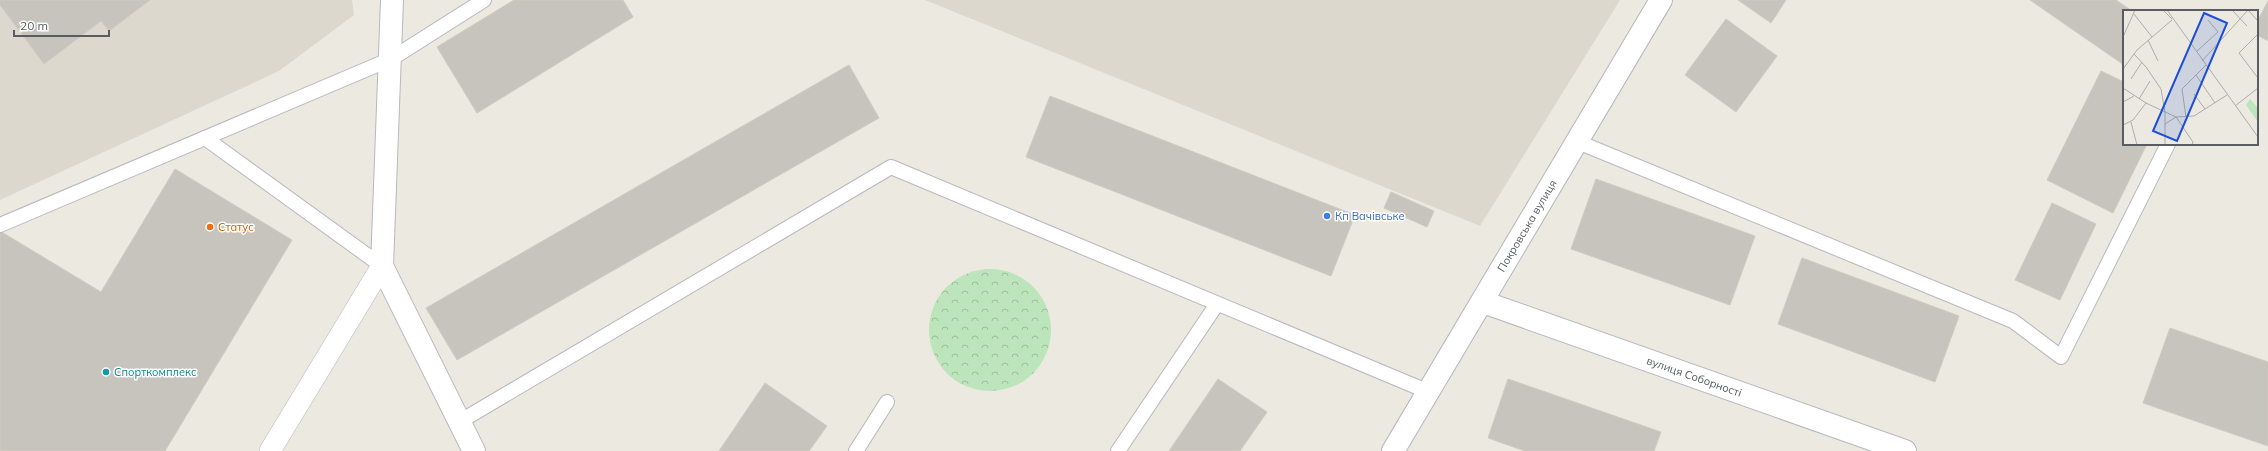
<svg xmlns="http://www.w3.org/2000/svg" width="2268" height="451" font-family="Mulish,sans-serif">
  <defs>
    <pattern id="forest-crowns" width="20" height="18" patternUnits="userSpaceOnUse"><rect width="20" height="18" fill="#bce5bb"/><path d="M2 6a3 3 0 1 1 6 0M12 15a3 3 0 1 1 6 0" fill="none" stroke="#9cbd9b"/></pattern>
  </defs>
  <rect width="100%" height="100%" fill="#ece9e0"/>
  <g fill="#dcd8ce">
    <path d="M0 0H352L354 15 279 71 0 200Z"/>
    <path d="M925 0H1620L1480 226Z"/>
  </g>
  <circle fill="url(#forest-crowns)" cx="990" cy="330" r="61"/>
  <g fill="#c7c4bd" stroke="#d1cabe">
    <path d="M0 0H150L109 31 101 21 44 64 0 5Z"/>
    <path d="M514 0H623L633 17 477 113 437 47Z"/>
    <path d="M1738 0H1786L1771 23Z"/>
    <path d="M2030 0H2116L2132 11H2124V65Z"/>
    <path d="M2268 1V41L2257 35V22Z"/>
    <path d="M1726 19 1777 56 1736 112 1685 75Z"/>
    <path d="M849 65 879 118 457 360 426 308Z"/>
    <path d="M2101 71 2124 82V144H2147L2113 213 2047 180Z"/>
    <path d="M1050 96 1355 215 1331 276 1026 157Z"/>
    <path d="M175 169 292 240 165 451H0V231L101 292Z"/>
    <path d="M1596 179 1755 236 1730 305 1571 249Z"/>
    <path d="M1391 192 1434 211 1427 227 1384 208Z"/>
    <path d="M2052 203 2096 224 2060 300 2015 280Z"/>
    <path d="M1802 258 1959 316 1935 382 1778 324Z"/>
    <path d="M2170 328 2268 362V446L2143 403Z"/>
    <path d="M1218 379 1267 412 1240 451H1169Z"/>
    <path d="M1508 379 1661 432 1654 451H1525L1488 438Z"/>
    <path d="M765 383 827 426 809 451H719Z"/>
  </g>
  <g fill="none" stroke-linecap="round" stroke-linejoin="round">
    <defs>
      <g id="service">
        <path d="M205 138 382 266"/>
        <path d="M1578 142 2013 321 2061 357 2168 144"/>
        <path d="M0 225 391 59 484 0"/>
        <path d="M459 422 891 167 1429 392"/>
        <path d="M856 451 887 402"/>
        <path d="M1118 451 1217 304"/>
      </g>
      <path id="pedestrian" d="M270 451 382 266"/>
      <path id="minor" d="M392 0 382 266 474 451"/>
      <g id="secondary">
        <path id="s1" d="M1483 302 1905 451"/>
        <path id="s2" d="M1393 451 1661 0"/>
      </g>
    </defs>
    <use href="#service" stroke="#b6b8bd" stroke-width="16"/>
    <use href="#pedestrian" stroke="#b6b8bd" stroke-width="22"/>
    <use href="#minor" stroke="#b6b8bd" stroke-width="24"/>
    <use href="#secondary" stroke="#b4b8bd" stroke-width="24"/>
    <use href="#service" stroke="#fff" stroke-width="14"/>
    <use href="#pedestrian" stroke="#fff" stroke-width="21"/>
    <use href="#minor" stroke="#fff" stroke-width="22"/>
    <use href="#secondary" stroke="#fff" stroke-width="22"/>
  </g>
  <circle fill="#3f7fe0" stroke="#fff" stroke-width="1.5" cx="1327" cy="216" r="4"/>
  <circle fill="#e8710a" stroke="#fff" stroke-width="1.5" cx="210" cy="227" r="4"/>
  <circle fill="#0f9aa8" stroke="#fff" stroke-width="1.5" cx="106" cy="372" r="4"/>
  <g text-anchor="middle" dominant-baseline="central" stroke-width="3" stroke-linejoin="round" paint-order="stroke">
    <g font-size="11" fill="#366cbe" stroke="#fff" text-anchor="start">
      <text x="1335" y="216">Кп Вачівське</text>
    </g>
    <g font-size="11" fill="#595d61" stroke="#fff">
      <text stroke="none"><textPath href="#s2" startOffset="262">Покровська вулиця</textPath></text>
      <text stroke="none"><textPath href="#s1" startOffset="224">вулиця Соборності</textPath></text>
    </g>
    <g font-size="11" fill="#c56008" stroke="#fff" text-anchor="start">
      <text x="218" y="227">Статус</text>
    </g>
    <g font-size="11" fill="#0d838f" stroke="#fff" text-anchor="start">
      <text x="114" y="372">Спорткомплекс</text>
    </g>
  </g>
  <g transform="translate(2123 10)">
    <rect width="135" height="135" fill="#ece9e0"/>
    <path d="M127 89 135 98V112L123 95Z" fill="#bce5bb"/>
    <path fill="none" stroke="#adada9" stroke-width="1" d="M40 0 49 9M44 0 135 127M109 0 124 16M125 0 135 11M11 4 29 27M135 24 116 43 135 68M0 27 12 0M25 30 35 51M74 41 95 22 85 10M11 44 23 57 38 79 42 102V135M79 51 125 0M0 59 14 40 49 10M73 65 92 93M8 69 19 52M0 78 23 93 53 107 71 106 104 85M71 84 82 99M16 89 27 71M0 92 11 86M112 96 135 78M63 107 59 79 83 55M8 112 14 135M42 114 53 107 70 132 69 135M0 115 10 110 23 93"/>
    <path fill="#1d4ed8" fill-opacity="0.15" stroke="#1d4ed8" stroke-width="2" d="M81 3 104 13 54 131 30 121Z"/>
    <rect width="135" height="135" fill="none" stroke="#595d61" stroke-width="2"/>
  </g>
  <path d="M14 30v6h95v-6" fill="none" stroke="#595d61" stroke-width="2"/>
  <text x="20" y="30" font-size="12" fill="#595d61" stroke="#ffffff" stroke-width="3" paint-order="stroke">20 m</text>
</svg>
